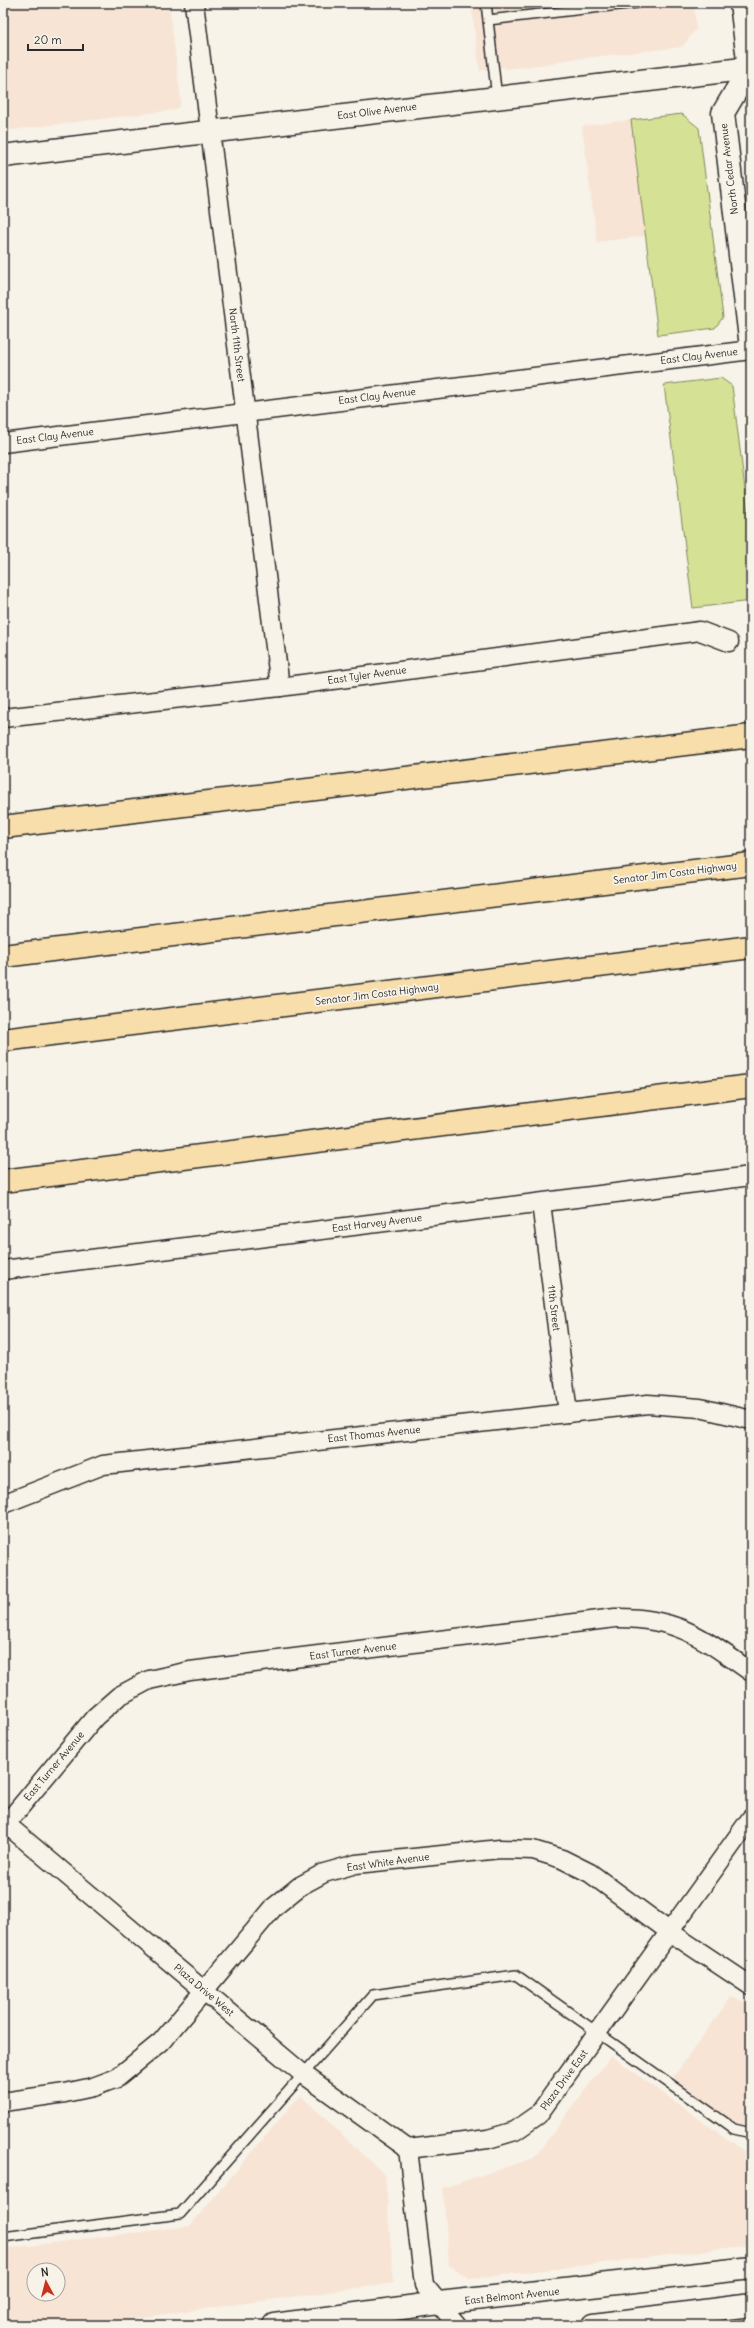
<svg xmlns="http://www.w3.org/2000/svg" width="754" height="2328" font-family="Delius,sans-serif">
<style>
.built{fill:#f7e4d5;fill-rule:evenodd}
.green{fill:#d5e295;stroke:#808660}
.lines{fill:none;stroke-linecap:round;stroke-linejoin:round}
.service-casing{stroke:#2b2b2b;stroke-width:12}
.minor-casing{stroke:#2b2b2b;stroke-width:21}
.secondary-casing{stroke:#2b2b2b;stroke-width:25}
.motorway-casing{stroke:#2b2b2b;stroke-width:25}
.service{stroke:#f7f3e8;stroke-width:9}
.minor{stroke:#f7f3e8;stroke-width:18}
.secondary{stroke:#f7f3e8;stroke-width:22}
.motorway{stroke:#f8deab;stroke-width:22}
.labels{text-anchor:middle;dominant-baseline:central;stroke-width:3.5;stroke-linejoin:round;paint-order:stroke}
.street-label{font-size:10px;fill:#2b2b2b;stroke:#f7f3e8}
</style>
<rect width="100%" height="100%" fill="#f7f3e8"/>
<filter id="ink" filterUnits="userSpaceOnUse"><feTurbulence type="fractalNoise" baseFrequency=".025" numOctaves="2"/><feDisplacementMap in="SourceGraphic" scale="8" xChannelSelector="R" yChannelSelector="G"/><feConvolveMatrix kernelMatrix="1 2 1 2 8 2 1 2 1" color-interpolation-filters="sRGB"/></filter>
<g filter="url(#ink)">
<g class="built">
<path d="M3,3H169L181,101L179,107L174,110L3,131Z"/>
<path d="M471,3H694L696,29L682,47L557,61V63L505,69V67L482,70L480,72Z"/>
<path d="M631,120L646,236L597,242L582,126Z"/>
<path d="M731,1997L751,2004V2135L672,2079Z"/>
<path d="M611,2056L751,2156V2245L471,2279L449,2266L443,2188L534,2158Z"/>
<path d="M300,2095L385,2175L394,2283L84,2325H3V2249L190,2226ZM34,2270H58V2294H34Z"/>
</g>
<g class="green">
<path d="M682,114L699,128L723,317L715,328L658,335L631,120Z"/>
<path d="M721,378L732,386L751,537V601L693,608L664,385Z"/>
</g>
<g class="lines">
<g class="service-casing">
<g id="service">
<path d="M486,3L497,98"/>
<path d="M488,20L637,3"/>
<path d="M3,2237L180,2214L373,1995L516,1975L734,2129L751,2133"/>
</g>
</g>
<g class="minor-casing">
<g id="minor">
<path d="M194,3L280,687"/>
<path d="M3,443L751,350"/>
<path d="M3,718L280,687L700,631L729,642"/>
<path d="M541,1203L568,1413"/>
<path d="M3,1270L751,1176"/>
<path d="M3,1504L103,1465L648,1404L700,1408L751,1420"/>
<path d="M3,1824H6L95,1717L119,1696L149,1680L190,1671L615,1618C677,1617 703,1638 751,1672"/>
<path d="M6,1824L303,2074L408,2149"/>
<path d="M3,2102L65,2093L93,2087L117,2078L161,2042L274,1907L300,1886L324,1873L356,1864L500,1849L533,1850L562,1859L590,1873L670,1932L751,1986"/>
<path d="M408,2149L488,2139L515,2131L538,2115L751,1818"/>
<path d="M408,2149L424,2285L457,2325"/>
</g>
</g>
<g class="secondary-casing">
<g id="secondary">
<path d="M741,3L749,69L751,73"/>
<path d="M749,69L723,113L751,347"/>
<path d="M3,156L751,68"/>
<path d="M274,2325L439,2303L751,2268"/>
<path d="M594,2325L751,2305"/>
</g>
</g>
<g class="motorway-casing">
<g id="motorway">
<path d="M3,827L751,736"/>
<path d="M3,956L751,864"/>
<path d="M3,1040L751,947"/>
<path d="M3,1181L751,1086"/>
</g>
</g>
<use href="#service" class="service"/>
<use href="#minor" class="minor"/>
<use href="#secondary" class="secondary"/>
<use href="#motorway" class="motorway"/>
</g>
</g>
<g class="labels">
<g class="street-label">
<text transform="translate(377 111) rotate(-7)">East Olive Avenue</text>
<text transform="translate(729 169) rotate(-97)">North Cedar Avenue</text>
<text transform="translate(237 345) rotate(83)">North 11th Street</text>
<text transform="translate(699 356) rotate(-7)">East Clay Avenue</text>
<text transform="translate(377 396) rotate(-7)">East Clay Avenue</text>
<text transform="translate(55 436) rotate(-7)">East Clay Avenue</text>
<text transform="translate(367 675) rotate(-8)">East Tyler Avenue</text>
<text transform="translate(675 873) rotate(-7)">Senator Jim Costa Highway</text>
<text transform="translate(377 994) rotate(-7)">Senator Jim Costa Highway</text>
<text transform="translate(377 1223) rotate(-7)">East Harvey Avenue</text>
<text transform="translate(554 1308) rotate(83)">11th Street</text>
<text transform="translate(374 1434) rotate(-6)">East Thomas Avenue</text>
<text transform="translate(353 1651) rotate(-7)">East Turner Avenue</text>
<text transform="translate(54 1766) rotate(-50)">East Turner Avenue</text>
<text transform="translate(388 1862) rotate(-8)">East White Avenue</text>
<text transform="translate(204 1990) rotate(40)">Plaza Drive West</text>
<text transform="translate(564 2080) rotate(-54)">Plaza Drive East</text>
<text transform="translate(512 2296) rotate(-6)">East Belmont Avenue</text>
</g>
</g>
<rect width="754" height="2328" fill="none" stroke="#f7f3e8" stroke-width="16"/>
<rect x="8" y="8" width="738" height="2312" fill="none" stroke="#2b2b2b" stroke-width="1.5" filter="url(#ink)"/>
<g transform="translate(46 2282) rotate(353)"><circle r="19" fill="#f7f3e8" stroke="#a5a39c"/>
<path d="M0-3L7 15L0 10L-7 15Z" fill="#c8321e"/>
<text y="-6" font-size="11" font-weight="bold" text-anchor="middle" fill="#2b2b2b">N</text>
</g>
<path d="M28 44v6h55v-6" fill="none" stroke="#2b2b2b" stroke-width="2"/>
<text x="34" y="44" font-size="12" fill="#2b2b2b" stroke="#f7f3e8" stroke-width="3" paint-order="stroke">20 m</text>
</svg>
